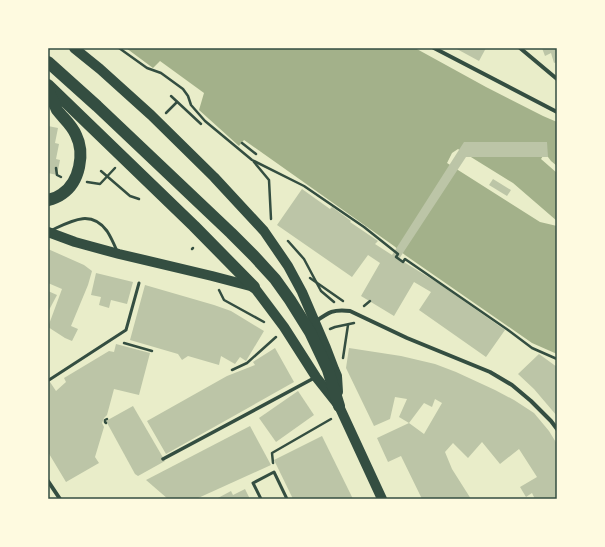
<svg xmlns="http://www.w3.org/2000/svg" width="605" height="547" font-family="Karla,sans-serif">
<style>
.water{fill:#a3b18a}
.building{fill:#bcc5a7}
.lines{fill:none;stroke-linecap:round;stroke-linejoin:round}
.path{stroke:#344e41;stroke-width:2.5}
.service{stroke:#344e41;stroke-width:3}
.pedestrian{stroke:#344e41;stroke-width:3.5}
.minor{stroke:#344e41;stroke-width:4}
.primary{stroke:#344e41;stroke-width:10}
.motorway{stroke:#344e41;stroke-width:12}
.neatline{fill:none;stroke:#344e41;stroke-width:1.5}
</style>
<rect width="100%" height="100%" fill="#e9edc9"/>
<path class="water" d="M126,48H415L486,87L543,116L557,122V166L551,161L545,153L541,159L557,173V221L513,183L458,149L452,153L447,163L540,222L557,226V354L532,343L405,255L394,246L244,140L239,146L199,110L204,93L160,61L153,68Z"/>
<g class="building">
<path d="M455,48H486L479,61Z"/>
<path d="M542,48H557V62L554,63L551,53L545,56Z"/>
<path d="M48,126L58,128L55,143L59,144L56,159L60,160L57,175L48,173Z"/>
<path d="M464,142H547L548,157H466L399,259L438,283L505,330L486,357L419,310L431,292L414,282L394,316L361,296L380,263L368,255L352,277L277,225L302,189L330,209L332,207L351,221L350,222L378,241L375,244L392,255Z"/>
<path d="M493,179L511,190L507,196L489,185Z"/>
<path d="M48,249L84,265L92,271L88,285L71,326L78,329L72,341L65,338L48,327L62,289L48,283Z"/>
<path d="M96,273L133,282L127,304L111,300L109,308L99,305L101,297L91,295Z"/>
<path d="M145,285L214,305L231,311L264,331L246,361L240,357L235,364L221,356L219,365L188,356L182,360L178,354L130,340Z"/>
<path d="M48,291L57,295L48,312Z"/>
<path d="M116,344L150,353L139,395L114,389L107,415L104,418L102,423L104,427L95,457L99,463L66,482L48,452V379L56,391L66,382L64,378L109,351L114,352Z"/>
<path d="M275,348L294,382L166,454L147,421L227,376L255,365L253,362Z"/>
<path d="M349,348L401,356L435,364L456,372L495,390L514,400L534,413L549,431L557,444V499H535L532,493L526,497L520,487L537,477L519,449L500,464L482,442L468,458L453,443L445,452L452,469L471,499H422L401,456L388,462L377,438L409,423L424,434L442,403L435,399L432,407L424,403L409,423L399,417L407,399L395,397L390,419L374,426L346,368Z"/>
<path d="M539,354L557,367V416L534,389L518,374Z"/>
<path d="M298,391L314,415L276,442L259,418Z"/>
<path d="M133,406L165,461L138,476L135,474L106,421Z"/>
<path d="M250,426L271,465L196,499H168L146,480Z"/>
<path d="M322,436L353,499H293L274,460Z"/>
<path d="M245,489L250,499H216L231,491L233,495Z"/>
</g>
<g class="lines">
<g class="path">
<path d="M119,48L147,68L161,73L183,89L188,96L191,105L205,121L252,160L304,186L364,227L398,254L396,257L403,262L405,259L508,330L532,348L557,359"/>
<path d="M171,96L201,124"/>
<path d="M166,113L177,102"/>
<path d="M242,143L256,154"/>
<path d="M254,162L269,180L271,219"/>
<path d="M56,168L57,175L61,177"/>
<path d="M101,171L130,196L139,199"/>
<path d="M87,182L100,184L115,168"/>
<path d="M288,241L304,259L321,291L334,302"/>
<path d="M192,249L193,248"/>
<path d="M310,278L343,301"/>
<path d="M219,290L224,300L264,322"/>
<path d="M364,306L370,301"/>
<path d="M330,329L335,327L354,323"/>
<path d="M124,343L152,351"/>
<path d="M343,358L348,325"/>
<path d="M232,370L247,363L276,337"/>
<path d="M106,423L105,422V420L107,419"/>
<path d="M273,463L272,453L331,419"/>
</g>
<g class="service">
<path d="M52,230C71,221 91,209 107,231C111,237 114,244 117,251"/>
<path d="M49,380L126,330L139,283"/>
<path d="M261,499L253,483L274,472L287,499"/>
</g>
<path class="pedestrian" d="M163,459L316,377"/>
<g class="minor">
<path d="M434,48L557,112"/>
<path d="M520,48L557,79"/>
<path d="M315,322C329,312 333,309 350,311L407,338L490,372L512,385L531,401L551,421L557,429"/>
<path d="M48,481L60,499"/>
</g>
<g class="primary">
<path d="M74,48L100,69L151,115L214,177L264,231L288,266L302,292L326,348L334,369L337,376L338,392"/>
<path d="M48,232L75,242L119,254L212,276L254,287L284,327L316,377L339,406L382,499"/>
</g>
<g class="motorway">
<path d="M48,62L97,106L231,233L254,256L275,279L290,300L310,332L328,370L339,406"/>
<path d="M48,85L194,226L254,287"/>
<path d="M48,90C51,96 54,103 57,110C63,118 72,125 76,135C85,153 80,182 62,194C58,197 53,199 48,200"/>
</g>
</g>
<rect width="605" height="547" fill="none" stroke="#fefae0" stroke-width="98"/>
<rect x="49" y="49" width="507" height="449" class="neatline"/>
</svg>
